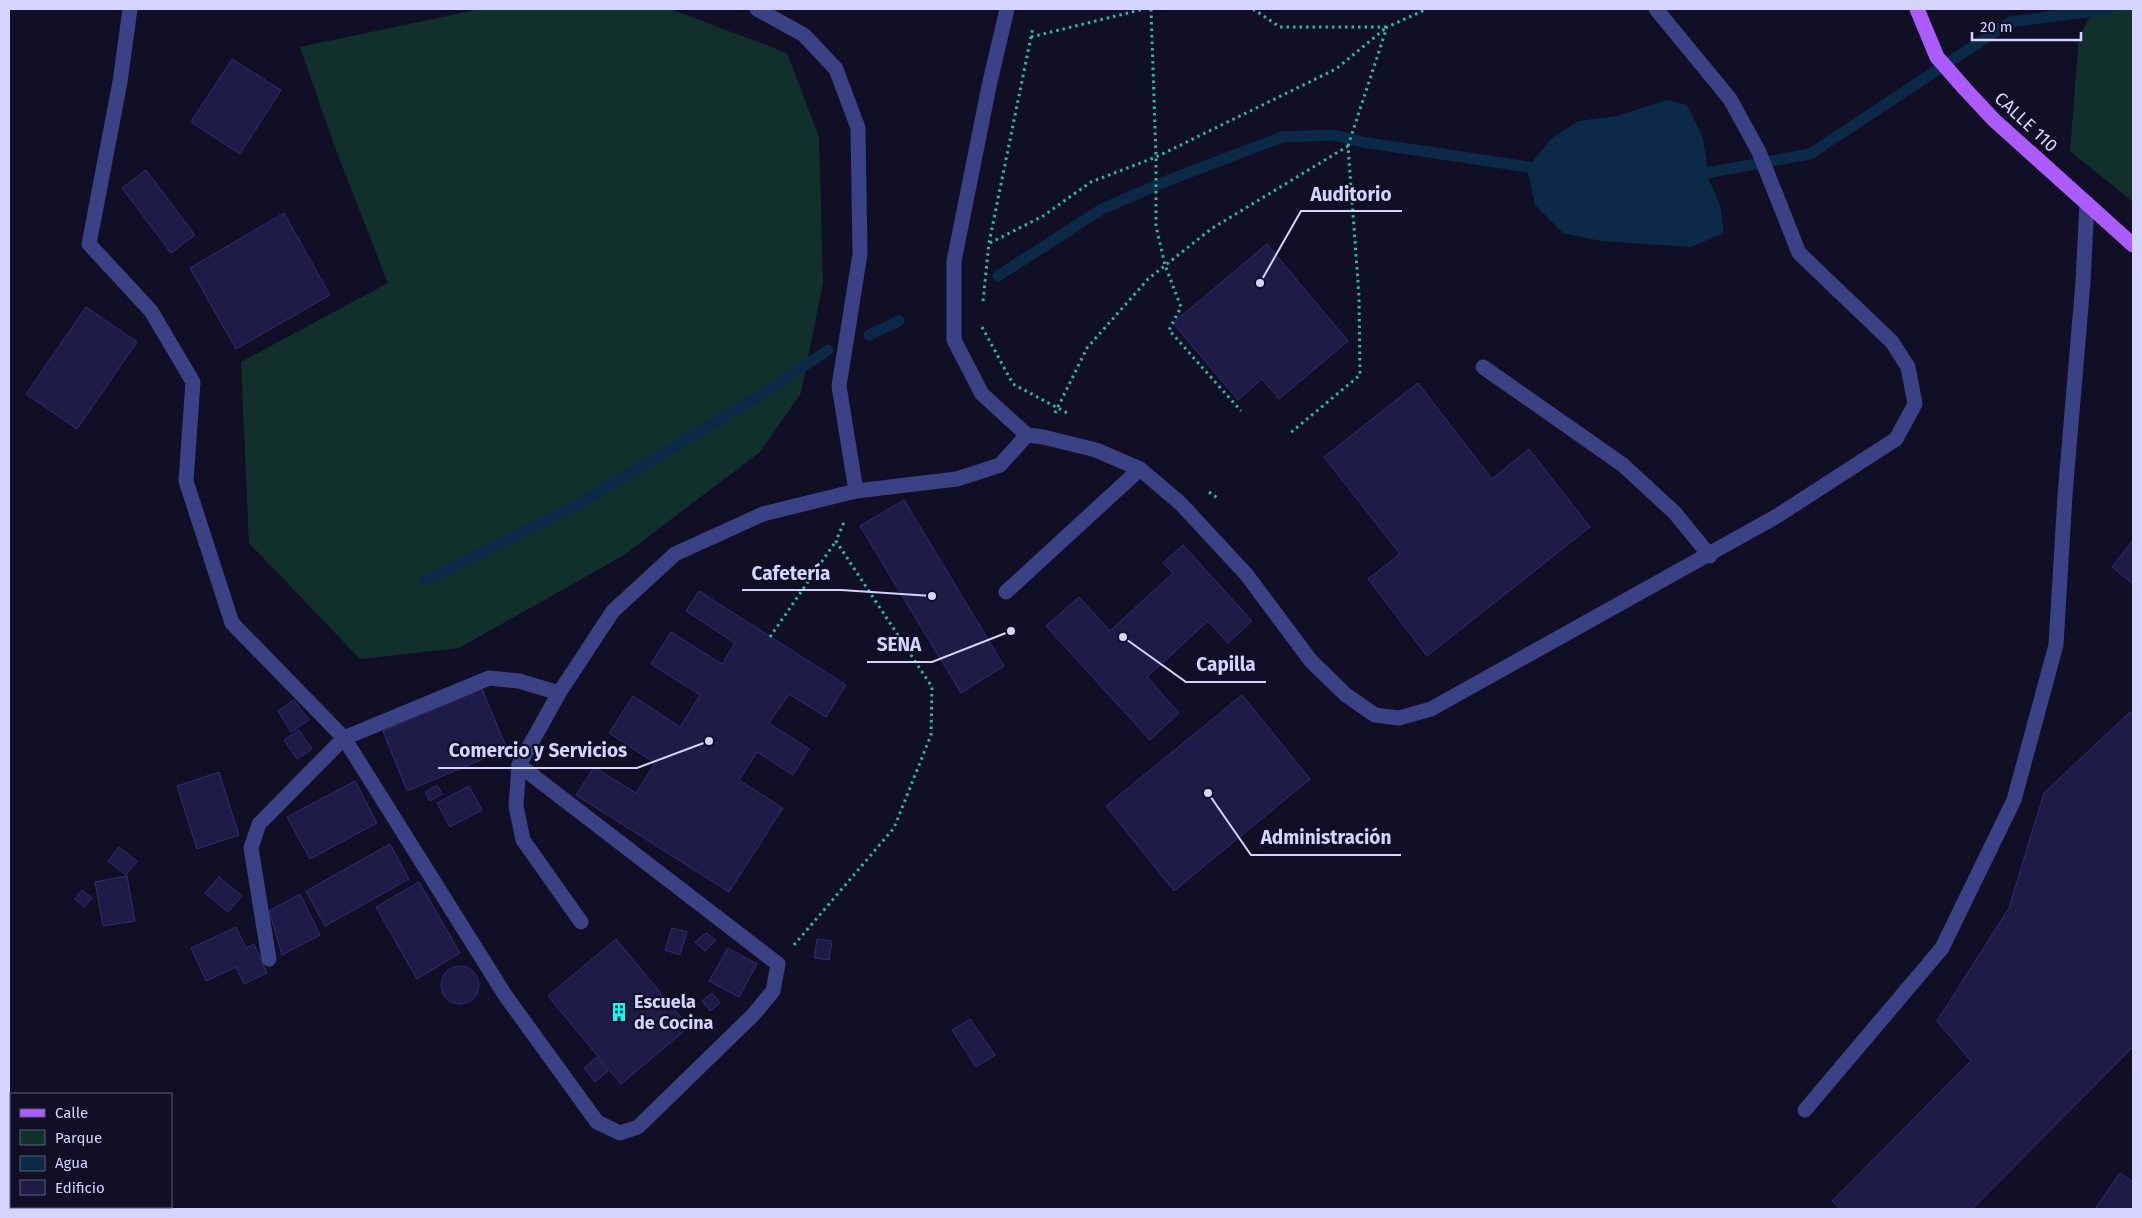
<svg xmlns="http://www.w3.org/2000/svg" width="2142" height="1218" font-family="'Fira Sans',sans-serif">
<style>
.green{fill:#12302b}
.water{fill:#0c2a48}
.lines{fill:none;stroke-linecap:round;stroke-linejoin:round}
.stream{stroke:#0c2a48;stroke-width:11}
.building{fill:#1e1b47;stroke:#312d73}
.path{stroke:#2eb89e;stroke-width:3;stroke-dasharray:2.5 4;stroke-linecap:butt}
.minor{stroke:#3a4185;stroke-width:15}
.major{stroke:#ac5bff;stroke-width:15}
.labels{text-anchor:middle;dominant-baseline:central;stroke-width:4.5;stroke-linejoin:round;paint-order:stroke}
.street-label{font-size:18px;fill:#d4d4ff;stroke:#100f26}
.poi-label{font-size:18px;font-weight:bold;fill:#d4d4ff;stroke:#100f26;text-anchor:start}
.leader{fill:none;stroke:#d4d4ff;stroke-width:2}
.callout-dot{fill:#d4d4ff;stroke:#100f26;stroke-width:2}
.callout-label{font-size:19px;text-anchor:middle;font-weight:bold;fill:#d4d4ff;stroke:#100f26;stroke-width:4.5;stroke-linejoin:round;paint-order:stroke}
</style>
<rect width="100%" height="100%" fill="#100f26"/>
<g class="green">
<path d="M480,9H670L787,53L819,137L823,283L801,393L760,452L624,555L459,648L360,659L249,543L241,362L388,283L337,153L300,47Z"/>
<path d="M2094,9H2133V202L2070,151L2079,37Z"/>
</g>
<path class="water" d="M1667,100L1687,105L1703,138L1710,182L1720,205L1724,233L1691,247L1601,241L1563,233L1535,205L1527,168L1552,138L1578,121L1617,116Z"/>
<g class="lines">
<g class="stream">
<path d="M1695,175L1810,154L2010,22L2108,9"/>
<path d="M998,276L1102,209L1169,180L1282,137L1334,135L1362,142L1542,169"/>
<path d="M869,335L899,321"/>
<path d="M425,581L579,504L756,398L828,350"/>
</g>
</g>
<g class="building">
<path d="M232,59L281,90L240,154L191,122Z"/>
<path d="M146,170L195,235L171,253L122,188Z"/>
<path d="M284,213L330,295L236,349L190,268Z"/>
<path d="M1267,244L1348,341L1279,399L1262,379L1238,400L1173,323Z"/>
<path d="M86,307L137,342L77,429L26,394Z"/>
<path d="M1418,383L1492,479L1529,449L1590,527L1427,656L1368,579L1400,554L1324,457Z"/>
<path d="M904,500L1004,666L961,693L860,526Z"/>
<path d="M2133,540V584L2112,567Z"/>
<path d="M1183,545L1252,621L1228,643L1208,621L1147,677L1179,713L1150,740L1046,626L1079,597L1110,631L1173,573L1163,563Z"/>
<path d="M699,591L846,685L826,717L789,694L769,723L809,749L793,775L757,752L739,780L783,808L729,892L576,795L594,767L636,793L655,763L609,733L633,696L680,727L700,695L651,664L671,632L722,664L735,643L686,611Z"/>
<path d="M482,689L507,749L407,791L383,731Z"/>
<path d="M1242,695L1310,779L1174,891L1106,806Z"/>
<path d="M294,700L309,720L291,732L278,711Z"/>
<path d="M2130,712L2133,715V1047L1972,1209H1840L1832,1201L1971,1061L1937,1021L2009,908L2044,793Z"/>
<path d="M299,730L312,749L297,759L284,740Z"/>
<path d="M219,772L239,835L197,849L177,786Z"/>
<path d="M355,781L377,823L310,859L287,817Z"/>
<path d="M437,785L442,794L430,801L425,792Z"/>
<path d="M469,786L482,810L450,827L437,803Z"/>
<path d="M390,844L409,879L325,926L306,891Z"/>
<path d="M119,847L137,861L126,875L108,861Z"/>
<path d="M127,876L135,921L103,926L95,882Z"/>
<path d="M219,877L242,896L228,912L205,893Z"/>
<path d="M419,882L460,953L417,979L376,907Z"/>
<path d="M82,890L92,898L84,907L75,899Z"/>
<path d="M300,894L320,935L282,955L269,911Z"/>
<path d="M236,927L246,948L254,944L267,973L244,984L236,967L206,981L191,948Z"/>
<path d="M672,928L687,932L680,955L665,950Z"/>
<path d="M706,933L716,940L705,951L695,942Z"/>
<path d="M616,939L689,1027L621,1084L548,996Z"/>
<path d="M817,939L832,941L829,960L814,958Z"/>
<path d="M728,948L757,964L739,997L709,981Z"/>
<circle cx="460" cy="985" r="19"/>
<path d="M712,993L720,1003L710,1011L702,1001Z"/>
<path d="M970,1019L995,1055L976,1067L952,1030Z"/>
<path d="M597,1057L608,1071L595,1082L584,1068Z"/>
<path d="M2120,1173L2133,1182V1209H2095Z"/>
</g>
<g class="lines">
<g class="path">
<path d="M1151,9L1156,157V226L1165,265L1181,307L1169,330L1241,411"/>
<path d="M1253,9L1280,27H1386"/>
<path d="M1031,37L1144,9"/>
<path d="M1348,146L1387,27L1427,9"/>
<path d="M990,243L1043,216L1091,182L1156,157L1336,69L1387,27"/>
<path d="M983,301L989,243L1033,27"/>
<path d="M982,327L1013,384L1069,414"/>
<path d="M1055,413L1087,348L1148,279L1211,229L1348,146L1359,296L1360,375L1289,434"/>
<path d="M1209,492L1219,499"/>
<path d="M770,637L836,541"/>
<path d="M794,945L894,828L931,735L932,687L836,541L844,522"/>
</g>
<g class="minor">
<path d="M130,9L120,82L89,244L151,311L193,382L186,481L232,623L344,738L505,995L597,1122L620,1133L638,1127L753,1015L773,991L778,964L519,765"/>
<path d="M757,9L804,35L836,69L858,128L860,254L839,386L856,491"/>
<path d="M1007,9L989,86L954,261V340L982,394L1027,435L1043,437L1096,450L1140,469L1180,503L1246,574L1311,661L1346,695L1375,715L1399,718L1431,709L1777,516L1896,439L1915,404L1908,367L1892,342L1799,253L1759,152L1730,99L1656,9"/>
<path d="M1483,367L1623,465L1675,513L1710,556"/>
<path d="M1006,592L1140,469"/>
<path d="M581,922L523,840L516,806L519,765L559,693L613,611L675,554L763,514L856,491L957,479L1000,465L1027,435"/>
<path d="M269,959L251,848L259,824L344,738L489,678L519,681L559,693"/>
<path d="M1805,1110L1942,948L2014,800L2056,645L2065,495L2083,282L2087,203"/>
</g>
<path class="major" d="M1917,9L1937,57L1965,89L1994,120L2133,245"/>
</g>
<defs>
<g id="building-bare" transform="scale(1.5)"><path d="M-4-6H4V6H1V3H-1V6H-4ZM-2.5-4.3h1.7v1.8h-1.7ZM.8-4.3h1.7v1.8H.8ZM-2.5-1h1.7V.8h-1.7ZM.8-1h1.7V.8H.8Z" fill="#00fff7" stroke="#100f26" stroke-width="2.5" paint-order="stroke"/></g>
</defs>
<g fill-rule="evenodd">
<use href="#building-bare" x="619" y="1012"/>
</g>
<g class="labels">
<g class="street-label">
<text transform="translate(2026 122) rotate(43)">CALLE 110</text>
</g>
<g class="poi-label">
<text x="634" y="1002">Escuela<tspan x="634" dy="21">de Cocina</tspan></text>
</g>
</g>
<path class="leader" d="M1260 283L1301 211H1402M932 596L841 590H742M1011 631L932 662H867M1123 637L1186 682H1266M709 741L637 768H438M1208 793L1251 855H1401"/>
<g class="callout-dot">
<circle cx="1260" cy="283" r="5"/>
<circle cx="932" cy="596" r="5"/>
<circle cx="1011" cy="631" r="5"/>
<circle cx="1123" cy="637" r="5"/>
<circle cx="709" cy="741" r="5"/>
<circle cx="1208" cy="793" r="5"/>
</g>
<g class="callout-label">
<text x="1351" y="201">Auditorio</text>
<text x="791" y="580">Cafetería</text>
<text x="899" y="651">SENA</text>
<text x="1226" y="671">Capilla</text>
<text x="538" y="757">Comercio y Servicios</text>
<text x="1326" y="844">Administración</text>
</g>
<rect width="2142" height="1218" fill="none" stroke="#d4d4ff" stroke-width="20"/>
<rect x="10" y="1093" width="162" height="115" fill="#100f26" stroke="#5e5e7d"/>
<rect x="20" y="1109" width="25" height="8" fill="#ac5bff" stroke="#5e5e7d"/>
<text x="55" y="1118" font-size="15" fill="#d4d4ff">Calle</text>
<rect x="20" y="1130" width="25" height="15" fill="#12302b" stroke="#5e5e7d"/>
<text x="55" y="1143" font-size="15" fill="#d4d4ff">Parque</text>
<rect x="20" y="1156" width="25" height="15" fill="#0c2a48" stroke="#5e5e7d"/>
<text x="55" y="1168" font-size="15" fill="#d4d4ff">Agua</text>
<rect x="20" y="1180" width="25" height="15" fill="#1e1b47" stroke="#5e5e7d"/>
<text x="55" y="1193" font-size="15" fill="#d4d4ff">Edificio</text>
<path d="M1972 32v8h109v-8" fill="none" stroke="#d4d4ff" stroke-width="2.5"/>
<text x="1980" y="32" font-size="15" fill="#d4d4ff" stroke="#100f26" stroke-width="4" paint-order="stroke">20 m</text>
</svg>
